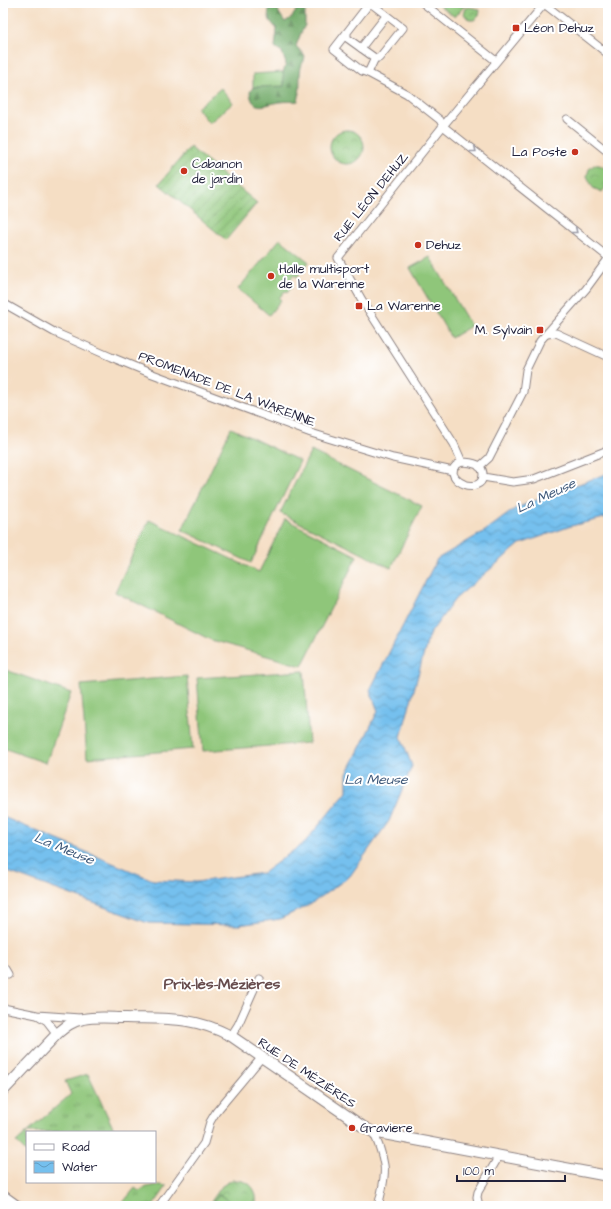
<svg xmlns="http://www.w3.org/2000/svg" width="611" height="1209" font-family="'Architects Daughter',sans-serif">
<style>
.grass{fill:url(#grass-tufts);stroke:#58745a}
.forest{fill:url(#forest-firs);stroke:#4a6652}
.park{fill:url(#park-crowns);stroke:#58745a}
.garden{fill:url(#garden-furrows);stroke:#58745a}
.pitch{fill:#8fc67a;stroke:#58745a}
.water{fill:url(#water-waves);stroke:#4c7194}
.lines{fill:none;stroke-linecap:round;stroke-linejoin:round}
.street-casing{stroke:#8c8080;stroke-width:9}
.secondary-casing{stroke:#8c8080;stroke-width:12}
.street{stroke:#fff;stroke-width:7}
.secondary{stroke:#fff;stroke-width:10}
.oneway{stroke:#9c9ca7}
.poi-dot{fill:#c8321e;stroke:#fff;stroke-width:1.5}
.labels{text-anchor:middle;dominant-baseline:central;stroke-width:4;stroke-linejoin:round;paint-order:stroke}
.poi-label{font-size:13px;fill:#22223b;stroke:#fff;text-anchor:start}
.street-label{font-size:13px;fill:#22223b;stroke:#fff}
.water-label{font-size:14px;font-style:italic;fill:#3f597a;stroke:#fff}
.quarter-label{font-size:15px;font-weight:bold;fill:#674c4d;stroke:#fff}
</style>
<defs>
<pattern id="grass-tufts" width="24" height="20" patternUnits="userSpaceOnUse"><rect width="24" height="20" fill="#8fc67a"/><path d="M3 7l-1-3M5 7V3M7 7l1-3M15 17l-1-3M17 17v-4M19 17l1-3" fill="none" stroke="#74a065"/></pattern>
<pattern id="forest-firs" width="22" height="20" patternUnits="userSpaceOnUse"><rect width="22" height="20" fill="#73ab6a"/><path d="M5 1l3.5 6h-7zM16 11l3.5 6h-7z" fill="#5e8b58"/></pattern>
<pattern id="park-crowns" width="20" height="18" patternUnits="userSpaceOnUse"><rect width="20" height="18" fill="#8fc67a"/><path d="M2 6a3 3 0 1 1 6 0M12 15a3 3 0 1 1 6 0" fill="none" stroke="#74a065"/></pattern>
<pattern id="garden-furrows" width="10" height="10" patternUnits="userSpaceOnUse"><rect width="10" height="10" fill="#8fc67a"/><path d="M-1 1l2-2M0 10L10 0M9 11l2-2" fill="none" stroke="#74a065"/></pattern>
<pattern id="water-waves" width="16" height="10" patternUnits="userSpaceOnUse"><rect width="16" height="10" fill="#75c0ee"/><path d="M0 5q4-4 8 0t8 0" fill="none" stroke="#609cc2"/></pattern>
</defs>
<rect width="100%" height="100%" fill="#fff"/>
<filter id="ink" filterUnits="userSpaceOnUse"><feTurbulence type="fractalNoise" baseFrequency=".025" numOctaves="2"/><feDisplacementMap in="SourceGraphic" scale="8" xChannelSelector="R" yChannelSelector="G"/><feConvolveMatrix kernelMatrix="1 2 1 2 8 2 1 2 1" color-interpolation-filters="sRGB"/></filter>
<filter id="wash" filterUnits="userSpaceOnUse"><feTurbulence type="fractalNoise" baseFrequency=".012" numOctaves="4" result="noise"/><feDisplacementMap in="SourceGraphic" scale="16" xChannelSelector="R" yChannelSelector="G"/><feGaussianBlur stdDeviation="0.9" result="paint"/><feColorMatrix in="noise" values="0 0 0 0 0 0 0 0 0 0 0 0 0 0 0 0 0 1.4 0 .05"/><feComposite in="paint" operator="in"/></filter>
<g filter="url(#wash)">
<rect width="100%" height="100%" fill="#f5dec4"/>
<g class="grass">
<path d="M436,3H467L455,17Z"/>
<path d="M88,1074L115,1132H27L71,1094L65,1081Z"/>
<path d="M27,1132V1153L16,1142Z"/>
<path d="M158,1185L167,1186L153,1206H120L135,1188L139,1191L147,1187Z"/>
</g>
<path class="forest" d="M271,3H277L279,13L285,22L292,17L301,3H326C320,7 314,6 307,5L305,9V25L301,33L296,46L305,56L304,61C297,68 302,90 298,101C293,102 286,101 279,102C267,104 252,113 250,92L253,87L284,86L283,72L286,64L282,52L275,47L277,29C268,19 266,17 271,3Z"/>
<g class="park">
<path d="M469,7L479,9L480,11L479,16L474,20H469L464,14L466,8Z"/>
<circle cx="347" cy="147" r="17"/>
<path d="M594,165C611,163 611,183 602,192L593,188L587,176L589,169Z"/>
<path d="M232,1180C250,1180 258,1188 256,1206H208L222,1186Z"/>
</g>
<path class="garden" d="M190,147L257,203L226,240L159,184Z"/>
<g class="pitch">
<path d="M283,72L284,86L253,87V74Z"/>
<path d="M221,88L233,103L209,123L197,108Z"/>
<path d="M280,239L309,262L297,277L294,275L289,281L293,285L287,293L285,291L279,298L281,300L269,315L238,289Z"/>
<path d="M430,257L471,326L451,338L410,268Z"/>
<path d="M231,428L300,461L251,563L182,530Z"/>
<path d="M311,451L422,506L391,568L280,513Z"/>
<path d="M285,519L357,556L302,666L211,640L115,592L149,520L259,572Z"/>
<path d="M3,669L71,693L46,763L3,748Z"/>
<path d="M304,671L309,743L203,751L197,678Z"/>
<path d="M187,676L193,749L87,758L81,685Z"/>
<path d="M219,1194L235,1206H210Z"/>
</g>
<path class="water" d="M608,473V517L571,526L520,544L455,599L429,635L401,737L412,766L389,821L350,876L311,904L280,919L239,925L148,923L3,870V817L153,880L196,882L263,873L305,842L347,791V774L378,711L370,690L437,559L485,531L516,508Z"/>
</g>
<g filter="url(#ink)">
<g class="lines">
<g class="street-casing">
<g id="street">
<path d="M423,3L496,61"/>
<path d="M543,3L608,54"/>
<path d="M347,33V38L375,58H379L403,28L373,5L369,4L334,49L362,71L368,73L407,94L440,120L443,126L608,257"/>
<path d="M361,48L386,16"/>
<path d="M368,73L375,58"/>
<path d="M567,119L608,152"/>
<path d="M3,303L54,332L111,357L150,373L311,433L393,458L453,471"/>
<path d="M547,334L556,333L608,357"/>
<path d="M462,462L454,444L362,300L338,258L443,126L545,3"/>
<path d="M462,462C467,462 473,463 478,465C485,470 485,482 476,485C461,489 441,470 462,462Z"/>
<path d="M479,467L489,458L523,392L526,370L540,341L586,289L608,259"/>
<path d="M483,477L513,482L534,479L608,450"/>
<path d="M3,966L8,970L11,975"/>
<path d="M3,1008L37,1015L80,1018"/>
<path d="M39,1016L47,1021L57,1034"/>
<path d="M231,1036L238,1025L259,978"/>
<path d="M373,1132C378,1142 382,1153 384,1165C386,1176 381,1195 378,1206"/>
<path d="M159,1206L204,1143L210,1122L216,1112L262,1057"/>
<path d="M479,1206L477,1197L478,1192L499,1156"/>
</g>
</g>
<g class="secondary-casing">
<g id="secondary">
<path d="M3,1091L57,1034C65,1027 72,1021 83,1019C97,1016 112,1018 126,1018C166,1019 193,1016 231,1036L362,1126L373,1132L608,1176"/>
<path d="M3,1196L17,1206"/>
</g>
</g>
<use href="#street" class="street"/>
<use href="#secondary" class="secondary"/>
</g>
<defs><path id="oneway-chevron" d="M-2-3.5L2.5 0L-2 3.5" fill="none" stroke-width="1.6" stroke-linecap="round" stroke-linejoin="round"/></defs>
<g class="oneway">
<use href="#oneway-chevron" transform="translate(474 150) rotate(39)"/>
<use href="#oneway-chevron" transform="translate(575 231) rotate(39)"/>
</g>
</g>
<g class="poi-dot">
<rect x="512" y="24" width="8" height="8" rx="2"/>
<circle cx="575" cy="152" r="4"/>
<circle cx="184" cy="171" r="4"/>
<circle cx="418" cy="245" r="4"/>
<circle cx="271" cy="276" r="4"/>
<rect x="355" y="302" width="8" height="8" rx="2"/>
<rect x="536" y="326" width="8" height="8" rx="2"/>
<circle cx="352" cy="1128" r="4"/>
</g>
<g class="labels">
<g class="poi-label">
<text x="524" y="28">Léon Dehuz</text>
<text x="567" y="152" text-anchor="end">La Poste</text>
<text x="192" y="164">Cabanon<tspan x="192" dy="15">de jardin</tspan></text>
<text x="426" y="245">Dehuz</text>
<text x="279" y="269">Halle multisport<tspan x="279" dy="15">de la Warenne</tspan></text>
<text x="367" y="306">La Warenne</text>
<text x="532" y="330" text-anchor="end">M. Sylvain</text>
<text x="360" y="1128">Graviere</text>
</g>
<g class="street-label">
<text transform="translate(371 197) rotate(-51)">RUE LÉON DEHUZ</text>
<text transform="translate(227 389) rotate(21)">PROMENADE DE LA WARENNE</text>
<text transform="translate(307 1073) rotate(34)">RUE DE MÉZIÈRES</text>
</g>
<g class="water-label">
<text transform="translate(546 496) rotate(-25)">La Meuse</text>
<text x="376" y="780">La Meuse</text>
<text transform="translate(64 849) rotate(22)">La Meuse</text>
</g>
<g class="quarter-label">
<text x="222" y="984">Prix-lès-Mézières</text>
</g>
</g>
<rect width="611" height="1209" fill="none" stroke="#fff" stroke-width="16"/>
<rect x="26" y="1131" width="130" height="52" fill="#ffffff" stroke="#a7a7b1"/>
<rect x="34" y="1144" width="20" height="6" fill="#ffffff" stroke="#a7a7b1"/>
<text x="62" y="1151" font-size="12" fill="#22223b">Road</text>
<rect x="34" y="1161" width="20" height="12" fill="url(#water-waves)" stroke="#a7a7b1"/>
<text x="62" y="1171" font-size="12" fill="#22223b">Water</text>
<path d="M457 1175v6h108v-6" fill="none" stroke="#22223b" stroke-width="2"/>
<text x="463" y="1175" font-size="12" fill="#22223b" stroke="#ffffff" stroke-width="3" paint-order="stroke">100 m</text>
</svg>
